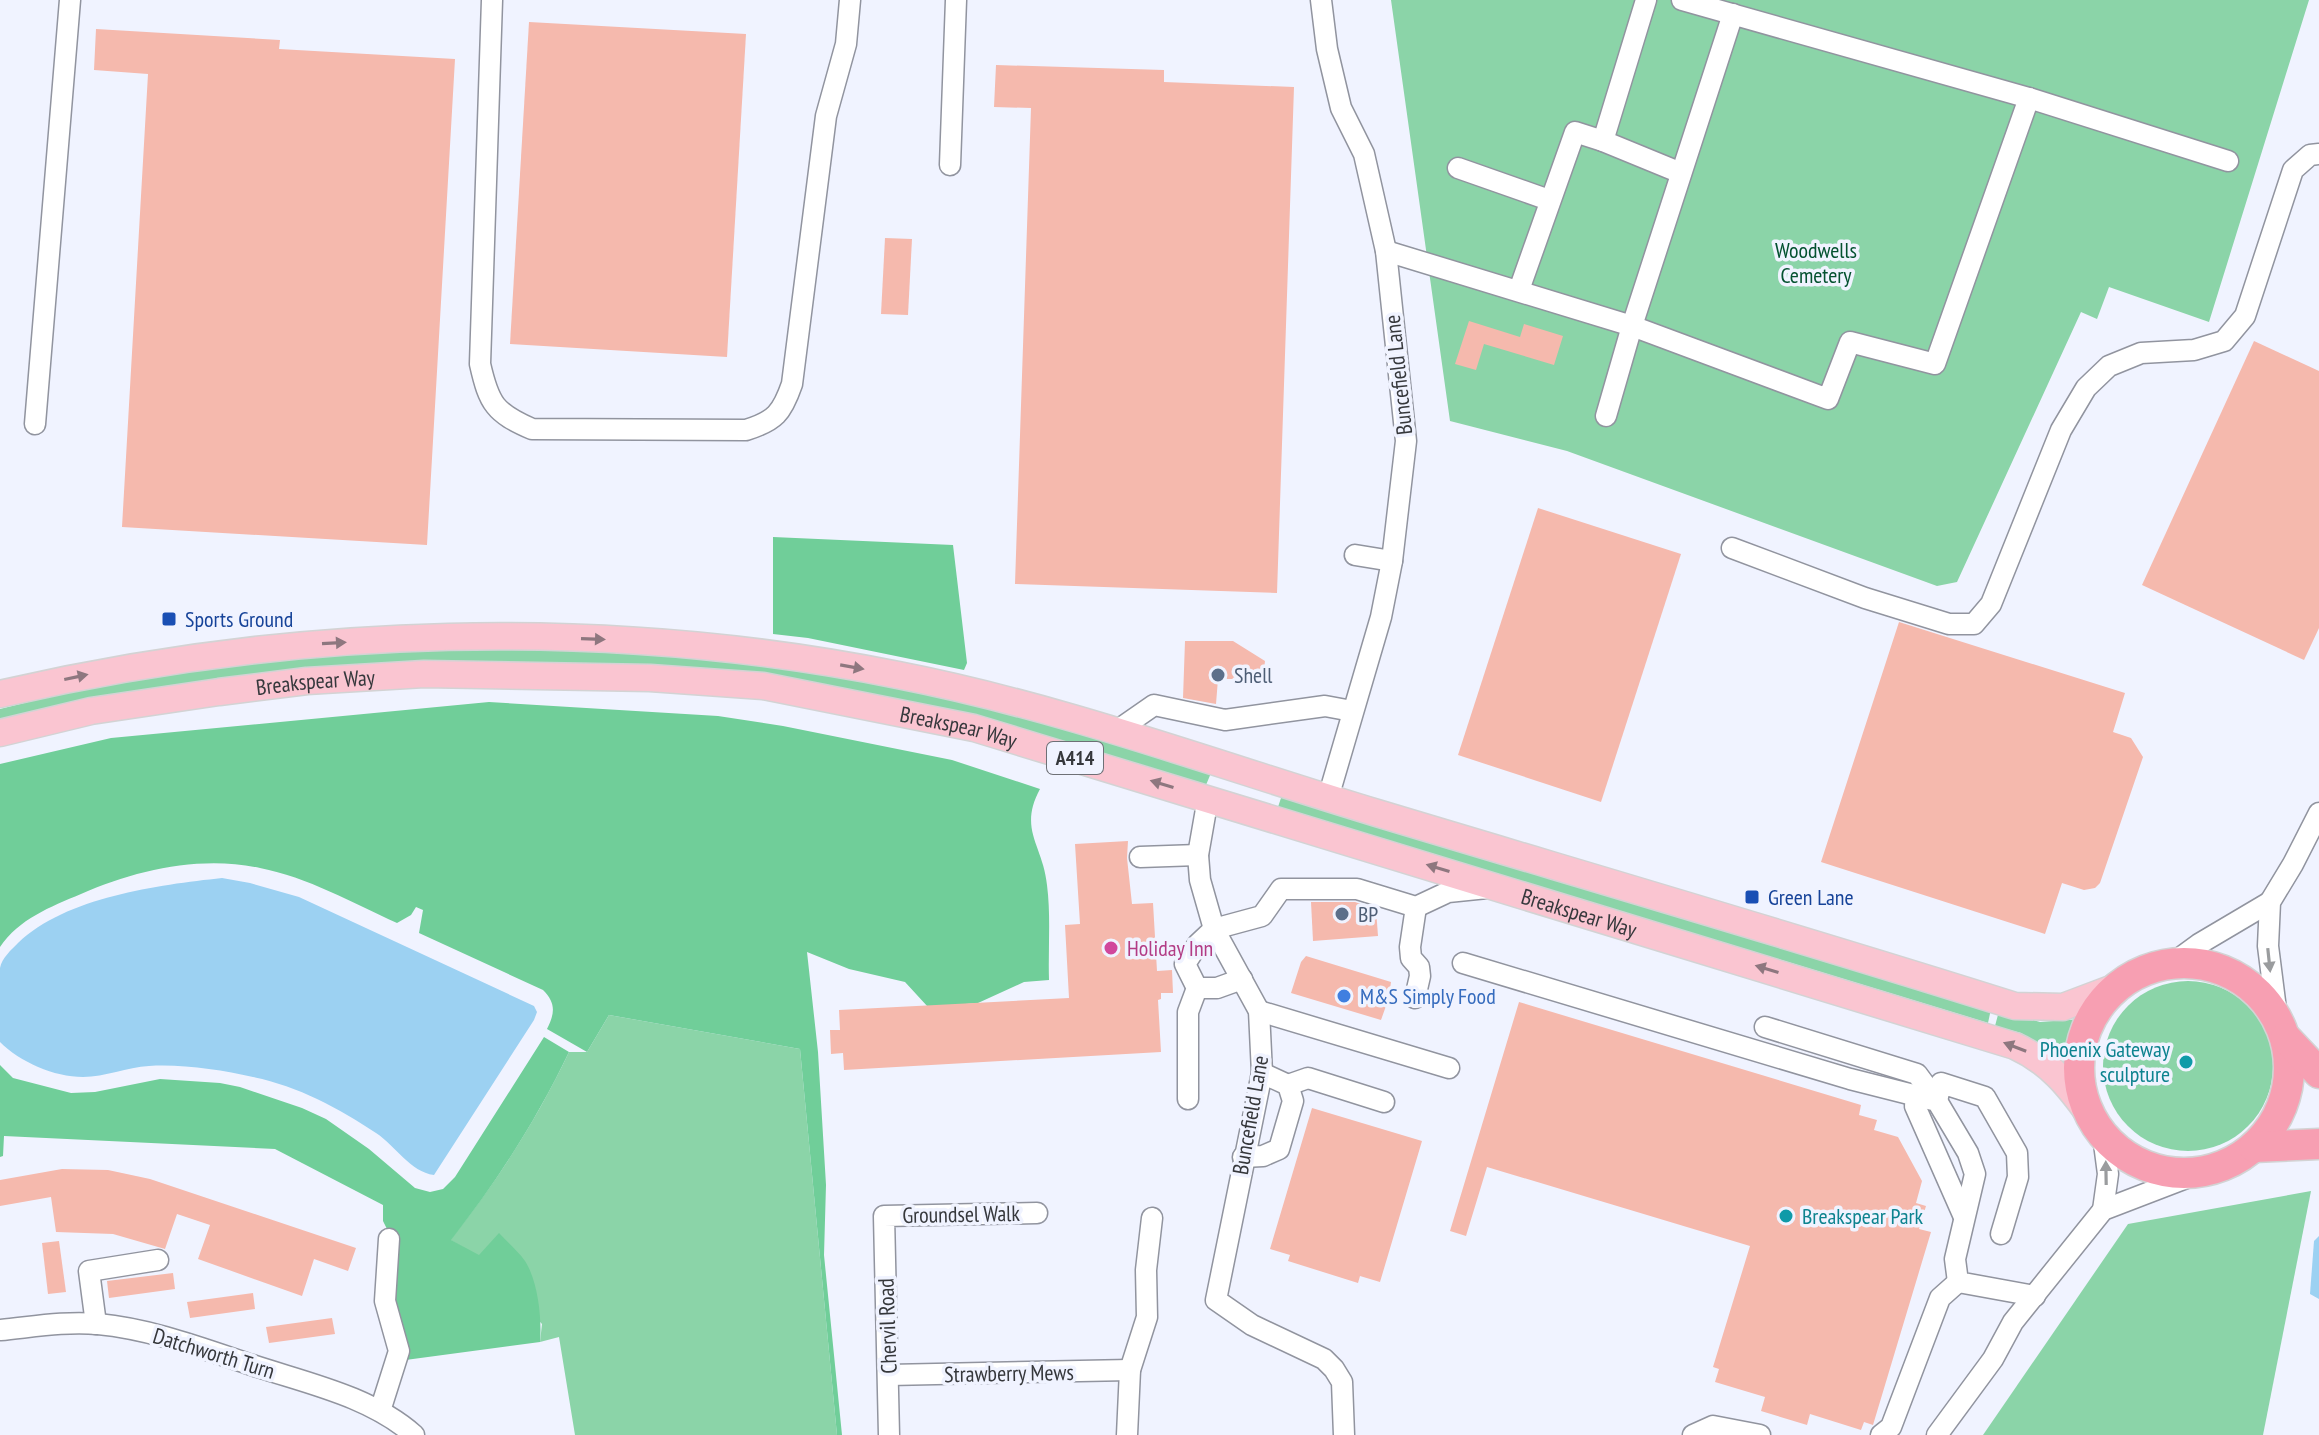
<svg xmlns="http://www.w3.org/2000/svg" width="2319" height="1435" font-family="'PT Sans Narrow',sans-serif">
<style>
.green{fill:#8bd4a8}
.forest{fill:#70ce99}
.water{fill:#9cd1f2}
.building{fill:#f5b9ad}
.lines{fill:none;stroke-linecap:round;stroke-linejoin:round}
.minor-casing{stroke:#91949f;stroke-width:23}
.major-casing{stroke:#d3d3d4;stroke-width:29}
.highway-casing{stroke:#d3d3d4;stroke-width:33}
.minor{stroke:#fff;stroke-width:20}
.major{stroke:#fac5d1;stroke-width:26}
.highway{stroke:#f79fb2;stroke-width:30}
.oneway{fill:#8e777f}
.oneway2{fill:#9a9c9e}
.transit-dot{fill:#1a4fb4;stroke:#f0f3ff;stroke-width:3}
.service-dot{fill:#5c6f8a;stroke:#f0f3ff;stroke-width:3}
.hotel-dot{fill:#d1479c;stroke:#f0f3ff;stroke-width:3}
.shop-dot{fill:#3f7fe0;stroke:#f0f3ff;stroke-width:3}
.culture-dot{fill:#0f9aa8;stroke:#f0f3ff;stroke-width:3}
.labels{text-anchor:middle;dominant-baseline:central;stroke-width:7;stroke-linejoin:round;paint-order:stroke}
.shield{fill:#f0f3ff;stroke:#6e7076;stroke-width:2}
.shield-label{font-size:20px;font-weight:bold;fill:#36383c}
.park-label{font-size:22px;fill:#045230;stroke:#f0f3ff}
.street-label{font-size:22px;fill:#36383c;stroke:#f0f3ff}
.transit-label{font-size:22px;fill:#164399;stroke:#f0f3ff;text-anchor:start}
.service-label{font-size:22px;fill:#4e5e75;stroke:#f0f3ff;text-anchor:start}
.hotel-label{font-size:22px;fill:#b23c85;stroke:#f0f3ff;text-anchor:start}
.shop-label{font-size:22px;fill:#366cbe;stroke:#f0f3ff;text-anchor:start}
.culture-label{font-size:22px;fill:#0d838f;stroke:#f0f3ff;text-anchor:end}
</style>
<rect width="100%" height="100%" fill="#f0f3ff"/>
<g class="green">
<path d="M1391,0H2309L2209,322L2109,287L2097,319L2081,312L1957,582L1937,586L1567,451L1450,421Z"/>
<path d="M512,647L722,659L909,689L1050,724L1211,773L1206,785L618,666L522,663L421,664L0,723V709C170,664 337,651 512,647Z"/>
<path d="M1282,795L1991,1009L1988,1023L1278,807Z"/>
<circle cx="2188" cy="1066" r="85"/>
<path d="M1999,1011L2040,1022L2081,1019L2070,1061L2021,1033L1995,1026Z"/>
<path d="M609,1015L800,1049L837,1435H575L559,1337L540,1342L542,1324L479,1256L450,1240C497,1182 537,1119 569,1052H587Z"/>
<path d="M2311,1191L2263,1435H1983L2128,1224Z"/>
</g>
<g class="forest">
<path d="M773,537L953,545L967,663L964,670L808,638L773,634Z"/>
<path d="M489,702L718,716L783,726L952,760L1040,789C1018,830 1043,845 1047,885C1051,916 1048,949 1049,980L1024,982L978,1003L928,1007L905,982L849,969L807,952L818,1052L826,1185L824,1255L842,1435H837L800,1049L609,1015L587,1052L547,1029C555,1013 556,1003 543,990L419,933L423,910L416,907L411,915L397,923C353,903 307,877 260,868C201,855 135,870 81,894C50,907 19,919 0,947V764L111,738Z"/>
<path d="M544,1037L569,1052C537,1119 497,1182 451,1240L479,1255L499,1233C507,1242 518,1251 525,1261C538,1281 542,1319 540,1342L398,1361L389,1233L383,1221V1205L275,1149L4,1136L3,1156L0,1157V1065L13,1078L71,1093L95,1092L160,1079L220,1083L240,1087L302,1108L326,1119L369,1149L415,1188L430,1192L443,1189L455,1177Z"/>
</g>
<g class="water">
<path d="M222,878L250,883L299,897L534,1006L537,1012L534,1020L434,1175C410,1172 396,1146 376,1133C339,1108 297,1086 253,1077C221,1070 183,1064 149,1066C127,1067 105,1077 83,1077C54,1077 20,1062 0,1042C0,1022 0,986 0,968C2,958 11,950 18,943C66,897 158,885 222,878Z"/>
<path d="M2319,1236V1299L2310,1294L2314,1241Z"/>
</g>
<g class="building">
<path d="M529,22L746,34L727,357L510,344Z"/>
<path d="M96,29L280,40L279,49L455,59L427,545L122,527L148,74L94,70Z"/>
<path d="M996,65L1164,70V82L1294,87L1277,593L1015,584L1031,108L994,107Z"/>
<path d="M885,238L912,239L908,315L881,314Z"/>
<path d="M1469,321L1520,337L1524,324L1563,336L1554,365L1484,344L1476,370L1455,364Z"/>
<path d="M2254,341L2319,371V628L2304,660L2142,585Z"/>
<path d="M1538,508L1681,554L1601,802L1458,755Z"/>
<path d="M1899,622L2125,693L2113,732L2131,738L2143,757L2100,883L2095,888L2084,890L2062,883L2045,934L1821,862Z"/>
<path d="M1185,641H1233L1265,661L1263,679H1218L1216,704L1183,698Z"/>
<path d="M1128,841L1127,858L1132,904L1153,903L1157,971L1172,970L1173,993H1161V999L1158,1000L1161,1052L844,1070L843,1053L831,1054L830,1030H840L839,1010L1069,998L1065,925L1080,924L1075,844Z"/>
<path d="M1311,902H1355L1376,909L1378,936L1313,941Z"/>
<path d="M1306,956L1391,982L1390,989H1392L1381,1020L1291,993L1301,962Z"/>
<path d="M1519,1002L1861,1105L1859,1115L1877,1120L1874,1130L1898,1137L1922,1181L1916,1203L1926,1206L1919,1229L1931,1232L1873,1425L1864,1422L1861,1430L1810,1414L1807,1425L1761,1411L1765,1397L1715,1382L1719,1369L1713,1367L1750,1246L1487,1167L1466,1236L1450,1231Z"/>
<path d="M1312,1108L1422,1141L1380,1282L1360,1276L1358,1283L1288,1261L1290,1255L1270,1249Z"/>
<path d="M62,1169L108,1170L150,1179L356,1248L348,1271L314,1259L302,1296L198,1259L210,1225L177,1214L165,1249L113,1234L56,1232L51,1197L0,1206V1180Z"/>
<path d="M59,1241L66,1292L48,1294L42,1243Z"/>
<path d="M173,1273L175,1289L109,1298L107,1281Z"/>
<path d="M253,1293L255,1309L190,1318L187,1302Z"/>
<path d="M332,1318L335,1334L269,1343L266,1327Z"/>
</g>
<g class="lines">
<g class="minor-casing">
<g id="minor">
<path d="M492,0L480,364C489,404 495,413 532,429L746,430C775,421 782,413 792,384L826,116L846,44L850,0"/>
<path d="M1321,0L1327,49L1341,108L1364,154L1386,251L1406,441L1392,561L1381,617L1328,798"/>
<path d="M1682,0L2029,98L2228,161"/>
<path d="M1603,141L1646,0"/>
<path d="M950,165L956,0"/>
<path d="M1458,168L1549,200"/>
<path d="M1386,251L1632,326L1828,399L1850,342L1935,364L2029,98"/>
<path d="M1519,290L1575,132L1603,141L1681,173"/>
<path d="M1606,416L1632,326L1733,14"/>
<path d="M35,424L70,0"/>
<path d="M1732,548L1865,598L1949,624H1974L1991,604L2061,430L2086,388L2109,366L2141,353L2194,350L2224,341L2245,316L2293,170L2310,155L2319,154"/>
<path d="M1355,555L1392,561"/>
<path d="M1118,730L1154,705L1225,720L1325,706L1352,711"/>
<path d="M1208,798L1198,855L1200,880L1214,929L1259,1011L1262,1073L1216,1300L1252,1325L1324,1359L1334,1369L1342,1382L1344,1435"/>
<path d="M1140,857L1198,855"/>
<path d="M1463,963L1850,1079L1937,1101L1968,1153L1975,1174L1955,1259L1958,1282L2035,1296"/>
<path d="M2173,963L2199,944L2270,902"/>
<path d="M1242,979L1217,988H1197L1185,964L1198,944L1214,929L1262,916L1281,889H1357L1416,907L1448,892L1487,888"/>
<path d="M1415,998L1420,976L1419,967L1411,958L1410,947L1416,907"/>
<path d="M1259,1011L1449,1068"/>
<path d="M2277,1017L2268,946L2270,902L2293,864L2319,813"/>
<path d="M1765,1027L1917,1074L1937,1101"/>
<path d="M1288,1085L1308,1078L1384,1102"/>
<path d="M1916,1096L1915,1106L1964,1217"/>
<path d="M1188,1099V1012L1197,988"/>
<path d="M1937,1101L1941,1083L1985,1097L2017,1153L2018,1177L2001,1234"/>
<path d="M2103,1136L2108,1174L2103,1210"/>
<path d="M1243,1157L1263,1156L1279,1149L1293,1101L1288,1085L1262,1073"/>
<path d="M96,1324L89,1271L158,1260"/>
<path d="M0,1330C32,1327 65,1321 98,1324C151,1329 201,1348 252,1365C306,1383 370,1396 414,1435"/>
<path d="M889,1375L1130,1370"/>
<path d="M380,1411L399,1351L385,1301L389,1239"/>
<path d="M889,1435L884,1216L1037,1213"/>
<path d="M1127,1435L1130,1370L1147,1317L1146,1270L1152,1218"/>
<path d="M1693,1435L1713,1426L1760,1435"/>
<path d="M1881,1435L1891,1427L1940,1298L1958,1282"/>
<path d="M1937,1435L1993,1359L2013,1322L2103,1210L2202,1172"/>
</g>
</g>
<g class="major-casing">
<g id="major">
<path d="M0,694C293,626 603,616 898,675C1062,707 1218,765 1377,813C1590,877 1803,939 2015,1006L2063,1007L2116,987"/>
<path id="s1" d="M0,733L91,711L219,692L307,681L424,674L650,678L763,686L974,728L2015,1046C2050,1062 2069,1086 2091,1117"/>
</g>
</g>
<g class="highway-casing">
<g id="highway">
<circle cx="2184" cy="1068" r="105"/>
<path d="M2286,1038L2319,1073"/>
<path d="M2254,1147L2319,1144"/>
</g>
</g>
<use href="#minor" class="minor"/>
<use href="#major" class="major"/>
<use href="#highway" class="highway"/>
</g>
<defs><path id="oneway-solid" d="M-6-.8H1V-3.2L6.5 0L1 3.2V.8H-6Z" transform="scale(2)"/></defs>
<g class="oneway">
<use href="#oneway-solid" transform="translate(593 639) rotate(2)"/>
<use href="#oneway-solid" transform="translate(334 643) rotate(-3)"/>
<use href="#oneway-solid" transform="translate(852 667) rotate(10)"/>
<use href="#oneway-solid" transform="translate(76 677) rotate(-12)"/>
<use href="#oneway-solid" transform="translate(1162 784) rotate(-163)"/>
<use href="#oneway-solid" transform="translate(1438 868) rotate(-163)"/>
<use href="#oneway-solid" transform="translate(1767 969) rotate(-163)"/>
<use href="#oneway-solid" transform="translate(2015 1047) rotate(-159)"/>
</g>
<g class="oneway2">
<use href="#oneway-solid" transform="translate(2269 960) rotate(84)"/>
<use href="#oneway-solid" transform="translate(2106 1173) rotate(-91)"/>
</g>
<g class="transit-dot">
<rect x="161" y="611" width="16" height="16" rx="4"/>
<rect x="1744" y="889" width="16" height="16" rx="4"/>
</g>
<g class="service-dot">
<circle cx="1218" cy="675" r="8"/>
<circle cx="1342" cy="914" r="8"/>
</g>
<circle class="hotel-dot" cx="1111" cy="948" r="8"/>
<circle class="shop-dot" cx="1344" cy="996" r="8"/>
<g class="culture-dot">
<circle cx="2186" cy="1062" r="8"/>
<circle cx="1786" cy="1216" r="8"/>
</g>
<g class="labels">
<rect class="shield" x="1047" y="742" width="56" height="32" rx="6"/>
<g class="shield-label">
<text x="1075" y="758">A414</text>
</g>
<g class="park-label">
<text x="1816" y="250">Woodwells<tspan x="1816" dy="25">Cemetery</tspan></text>
</g>
<g class="street-label">
<text transform="translate(1398 375) rotate(-96)">Buncefield Lane</text>
<text stroke="none"><textPath href="#s1" startOffset="320">Breakspear Way</textPath></text>
<text stroke="none"><textPath href="#s1" startOffset="968">Breakspear Way</textPath></text>
<text stroke="none"><textPath href="#s1" startOffset="1616">Breakspear Way</textPath></text>
<text transform="translate(1250 1115) rotate(-80)">Buncefield Lane</text>
<text transform="translate(961 1214) rotate(-1)">Groundsel Walk</text>
<text transform="translate(887 1326) rotate(-92)">Chervil Road</text>
<text transform="translate(214 1353) rotate(17)">Datchworth Turn</text>
<text transform="translate(1009 1373) rotate(-1)">Strawberry Mews</text>
</g>
<g class="transit-label">
<text x="185" y="619">Sports Ground</text>
<text x="1768" y="897">Green Lane</text>
</g>
<g class="service-label">
<text x="1234" y="675">Shell</text>
<text x="1358" y="914">BP</text>
</g>
<g class="hotel-label">
<text x="1127" y="948">Holiday Inn</text>
</g>
<g class="shop-label">
<text x="1360" y="996">M&amp;S Simply Food</text>
</g>
<g class="culture-label">
<text x="2170" y="1049">Phoenix Gateway<tspan x="2170" dy="25">sculpture</tspan></text>
<text x="1802" y="1216" text-anchor="start">Breakspear Park</text>
</g>
</g>
</svg>
